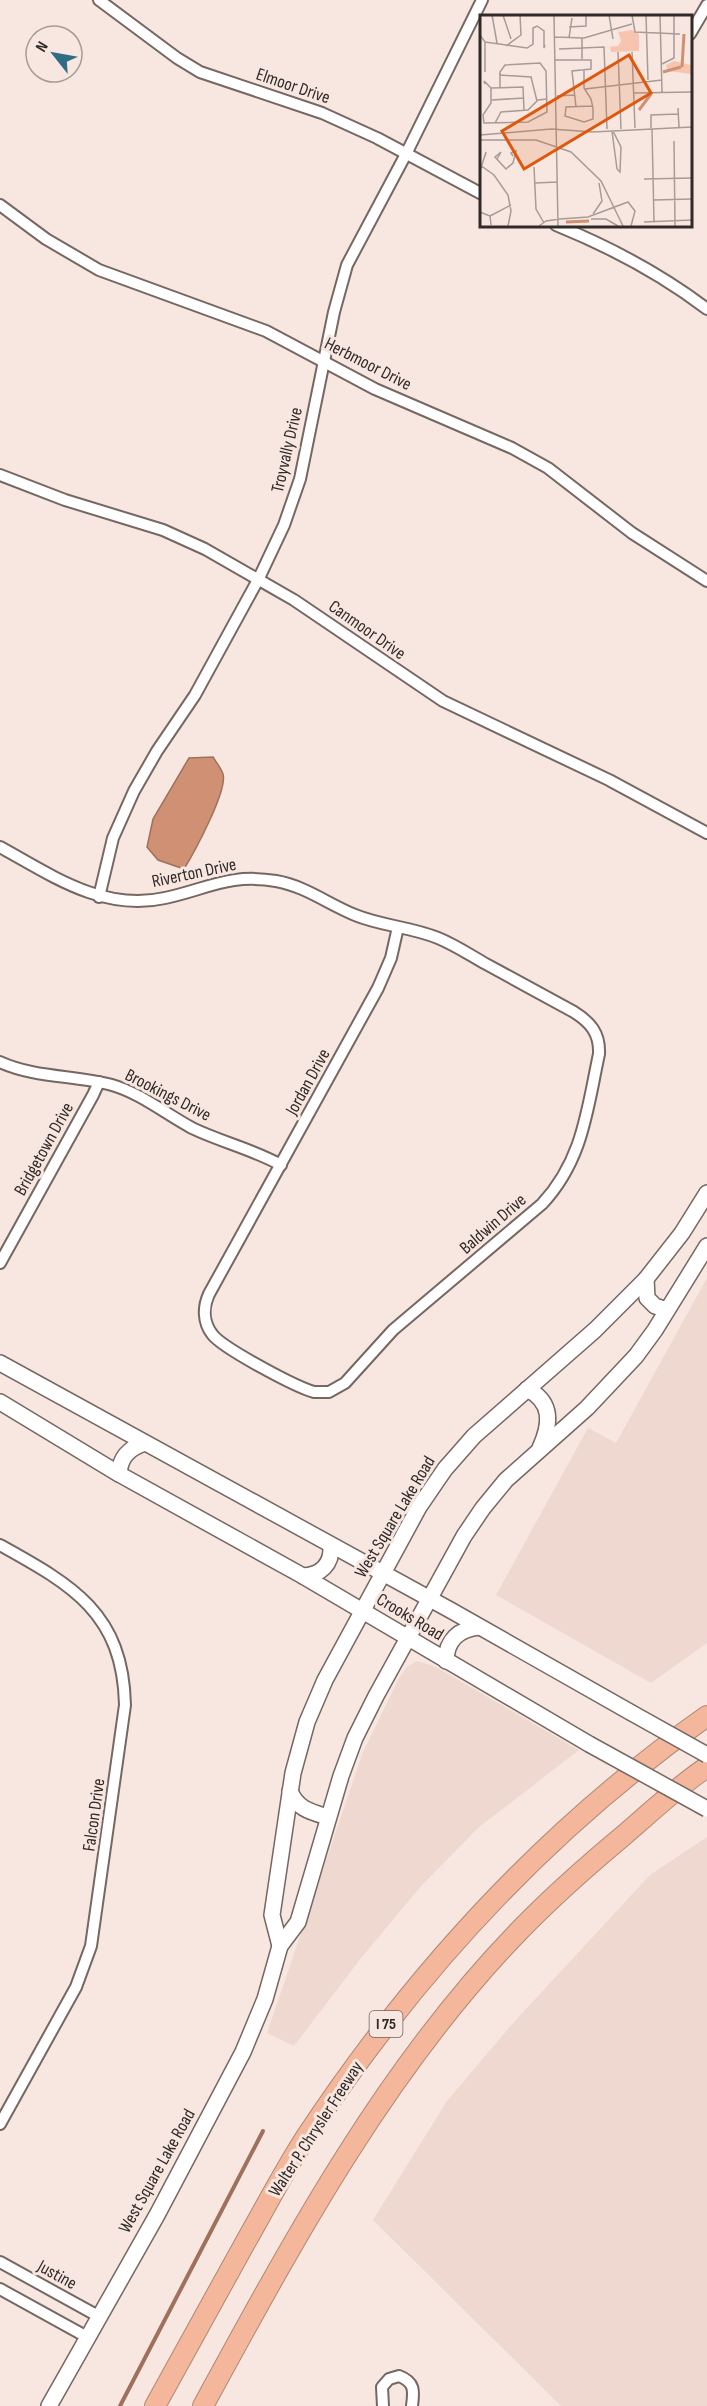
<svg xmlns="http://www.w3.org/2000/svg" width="707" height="2406" font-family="'Sofia Sans Condensed',sans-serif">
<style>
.built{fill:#efd8cf}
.water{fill:#cf9073;stroke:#9f715c;stroke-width:1.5}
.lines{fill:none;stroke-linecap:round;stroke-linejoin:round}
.stream{stroke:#9f715c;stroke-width:4}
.street-casing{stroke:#756762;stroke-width:14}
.secondary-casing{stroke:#756762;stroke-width:18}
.highway-casing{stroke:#af8673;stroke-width:22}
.street{stroke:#fff;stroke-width:10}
.secondary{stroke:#fff;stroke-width:15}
.highway{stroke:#f4b79b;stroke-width:20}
.secondary-bridge-casing{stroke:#756762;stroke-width:18;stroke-linecap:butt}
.secondary-bridge{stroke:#fff;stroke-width:15}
.labels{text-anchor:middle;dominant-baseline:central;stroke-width:6;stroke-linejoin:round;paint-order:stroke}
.shield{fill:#f7e7e0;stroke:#6c635f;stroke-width:1.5}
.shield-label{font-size:16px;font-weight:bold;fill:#302a28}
.street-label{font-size:18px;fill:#302a28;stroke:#f7e7e0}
.inset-river{fill:none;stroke:#cf9073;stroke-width:3}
.inset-road{fill:none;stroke:#a79b96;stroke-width:1.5}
.view{fill:#df570d;fill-opacity:0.15;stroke:#df570d;stroke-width:3}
.inset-edge{fill:none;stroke:#302a28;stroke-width:3}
</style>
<rect width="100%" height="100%" fill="#f7e7e0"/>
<g class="built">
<path d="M707,1278V1643L651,1683L496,1595L588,1428L616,1443Z"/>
<path d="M417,1661L436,1667L579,1750L479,1827L422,1885L361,1958L294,2046L267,2033L363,1752L399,1678L407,1667Z"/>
<path d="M707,1837V2406H561L373,2220L447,2101L514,2022L650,1875Z"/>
</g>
<path class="water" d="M213,757C216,762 221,768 223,774C228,790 194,853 184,869L158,860L147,847L153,819L189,758Z"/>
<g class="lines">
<path class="stream" d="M120,2406L263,2131"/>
<g class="street-casing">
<g id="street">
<path d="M99,0L177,58L200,72L322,113L377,138L482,194"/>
<path d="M690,34L707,5"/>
<path d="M0,205L46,239L99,270L266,331L375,389L512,448L548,468L632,533L707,581"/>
<path d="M556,225C610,247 661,274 707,309"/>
<path d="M0,475L65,500L163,530L205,549L294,600L443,701L609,780L707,833"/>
<path d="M0,847C51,875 103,912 165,898C207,889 230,873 276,881C305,886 328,904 355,915C382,926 411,927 438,938C455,945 470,955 486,964C515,980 545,996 574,1012C590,1022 600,1033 599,1054C587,1110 583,1160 542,1204L393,1330L345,1383L329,1392H314C296,1387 222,1348 212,1334C203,1322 203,1307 209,1294L378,988L391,958L398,927"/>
<path d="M99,897L113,838L134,791L157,751L195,695L259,578L284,525L300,479L334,312L347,265L406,154L482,0"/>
<path d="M0,1062C35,1078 75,1075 112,1085C140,1093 166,1114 192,1128C221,1142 252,1149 281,1165"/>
<path d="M0,1263L93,1095L99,1082"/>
<path d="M0,1545C72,1585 123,1613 125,1705L91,1946L76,1987L0,2124"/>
<path d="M0,2262L98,2316"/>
<path d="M0,2289L87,2337"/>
<path d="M383,2406L382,2387L389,2379L399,2376C415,2382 414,2391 412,2406"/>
</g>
</g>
<g class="secondary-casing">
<g id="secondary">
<path d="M646,1279L647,1298L655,1306L667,1310"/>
<path d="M0,1363L452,1611L630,1712"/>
<path d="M527,1389C553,1402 551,1424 540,1448"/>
<path d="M0,1402L119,1474L303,1576L589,1744"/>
<path d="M119,1474C120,1457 129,1448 145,1443"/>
<path d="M303,1576C321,1575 332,1564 331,1546"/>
<path d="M446,1661C446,1640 459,1629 479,1627"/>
<path d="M290,1791C297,1809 311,1812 328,1817"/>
<path d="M280,1946L272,1915L293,1773L307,1722L325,1680L419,1507L445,1469L474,1436L595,1330L646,1279L682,1233L707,1193"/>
<path d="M49,2406L157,2215L243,2052L265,1999L280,1946L298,1922L341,1776L355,1738L376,1696L464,1536L483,1508L506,1480L587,1408L636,1356L655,1330L707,1246"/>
</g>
</g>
<g class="highway-casing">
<g id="highway">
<path d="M155,2406C185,2352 215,2298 245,2243C265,2208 284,2171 306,2137C415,1972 545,1830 707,1716"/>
<path d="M203,2406C294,2239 386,2068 519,1931C552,1897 587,1866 623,1836C650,1813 677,1787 707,1767"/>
</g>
</g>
<use href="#street" class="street"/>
<use href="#secondary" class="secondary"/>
<use href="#highway" class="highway"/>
<g class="secondary-bridge-casing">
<g id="secondary-bridge">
<path d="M630,1712L707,1755"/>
<path d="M589,1744L707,1809"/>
</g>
</g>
<use href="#secondary-bridge" class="secondary-bridge"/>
</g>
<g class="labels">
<rect class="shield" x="369.5" y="2011" width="33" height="26" rx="4.5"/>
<g class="shield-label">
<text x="386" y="2024">I 75</text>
</g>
<g class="street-label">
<text transform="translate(293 86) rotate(19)">Elmoor Drive</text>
<text transform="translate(368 364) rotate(27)">Herbmoor Drive</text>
<text transform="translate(287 450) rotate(-77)">Troyvally Drive</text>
<text transform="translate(367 630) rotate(35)">Canmoor Drive</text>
<text transform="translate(194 873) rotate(-12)">Riverton Drive</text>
<text transform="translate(308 1082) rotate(-61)">Jordan Drive</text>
<text transform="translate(168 1095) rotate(27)">Brookings Drive</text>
<text transform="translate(44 1149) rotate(-61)">Bridgetown Drive</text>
<text transform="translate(493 1224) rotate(-41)">Baldwin Drive</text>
<text transform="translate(395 1517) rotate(-59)">West Square Lake Road</text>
<text transform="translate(410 1617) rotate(31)">Crooks Road</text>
<text transform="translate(94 1815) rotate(-82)">Falcon Drive</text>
<text transform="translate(316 2129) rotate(-57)">Walter P. Chrysler Freeway</text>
<text transform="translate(157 2171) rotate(-61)">West Square Lake Road</text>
<text transform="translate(57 2275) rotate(29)">Justine</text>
</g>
</g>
<g transform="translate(480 15)">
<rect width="212" height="212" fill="#f7e7e0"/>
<path d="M137,13L139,17L152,15L159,19V36L131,37L130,32H125L138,31L141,26ZM194,46L211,50V59L188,56L186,50Z" fill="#f7c5af"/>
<path class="inset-river" d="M202,52L204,19M183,57L201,52M159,95L171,79M86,207L109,206"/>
<path class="inset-road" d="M12,0L17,28M23,0L31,24M129,0L133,24M152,0L155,17L200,19M166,0L168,65M180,0L182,77M74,1L78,211M89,12L106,11V0M0,20L5,27V57M75,22L104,23L152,9M89,23L92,3M102,23V44M5,27L47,33L53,29V13L57,11L64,16V33L65,30M26,31L41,20L40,0M79,34L124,32L127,114M138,37L141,114M152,37L155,113M75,45H111V54L92,56L96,92M182,49L194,43V0M104,54V73L111,84L113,93V104L104,107L85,101L86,92L112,91M19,60L51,62L57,86M5,69L4,66L11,73L43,72L44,95M11,73V88L3,100L4,108L48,107L67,97L66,56L60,48L25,50L20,57V72M105,74L182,65M154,78L212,77M77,81L95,80M12,85L44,83M198,93L199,112M15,108L21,97L48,95L58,85L67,84M171,113V100L198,99M172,114L174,207M132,116L137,154L140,157L141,132L133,116M0,120L71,114L113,117L212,112M0,125H56L91,137L121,166L143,211M194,126L195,211M17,144L21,137L15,142L26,154L33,148L36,136L31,138L33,141M0,150L14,160L28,180L31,196L28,211M54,152L56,194L64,208M0,156L6,137L5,141M164,164L212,163M55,168L77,167M174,185L212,184M0,197L10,201L11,210M113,199L122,186L119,168M10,201L31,190M80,204L108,202L148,187L155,196L151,211M111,204H126L138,211M164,207L212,205M59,211L66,206L80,204"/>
<path class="view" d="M149,40L171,78L44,154L22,116Z"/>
<rect width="212" height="212" class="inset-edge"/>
</g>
<g transform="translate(54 54) rotate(301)"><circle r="28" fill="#f7e7e0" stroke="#a79b96" stroke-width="1.5"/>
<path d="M0-4.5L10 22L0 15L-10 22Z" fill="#306d84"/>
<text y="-9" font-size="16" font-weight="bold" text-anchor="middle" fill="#302a28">N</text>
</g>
</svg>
